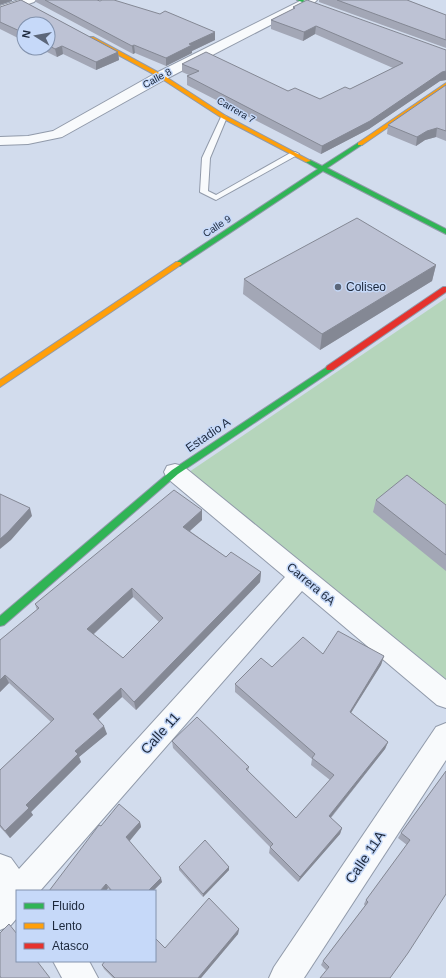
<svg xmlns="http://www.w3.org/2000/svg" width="446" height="978" font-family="Arial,sans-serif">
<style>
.green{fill:#b5d5bb}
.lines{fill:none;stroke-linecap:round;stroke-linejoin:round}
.lane-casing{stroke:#919aaa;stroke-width:2}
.street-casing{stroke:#919aaa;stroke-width:2}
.fast-casing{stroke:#919aaa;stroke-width:2}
.slow-casing{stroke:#919aaa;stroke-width:2}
.jam-casing{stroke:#919aaa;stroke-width:2}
.lane{fill:#f8fafc;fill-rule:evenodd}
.street{fill:#f8fafc;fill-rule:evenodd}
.fast{fill:#30b455;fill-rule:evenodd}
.slow{fill:#ff9f0a;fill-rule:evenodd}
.jam{fill:#e5322d;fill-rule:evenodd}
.wall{fill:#a3a7b6;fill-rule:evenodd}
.shaded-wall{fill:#848894}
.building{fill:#bdc2d4;stroke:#848894;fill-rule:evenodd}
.poi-dot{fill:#5c677a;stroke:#c6d9f9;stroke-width:1.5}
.labels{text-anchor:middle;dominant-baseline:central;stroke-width:3;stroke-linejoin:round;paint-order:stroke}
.far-street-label{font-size:10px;fill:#1c283c;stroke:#c6d9f9}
.poi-label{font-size:12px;fill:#1c283c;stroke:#c6d9f9;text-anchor:start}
.street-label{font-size:12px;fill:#1c283c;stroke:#c6d9f9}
.near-street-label{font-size:14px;fill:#1c283c;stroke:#c6d9f9}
</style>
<rect width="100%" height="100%" fill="#d2dced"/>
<path class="green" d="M446,298V679L189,472Z"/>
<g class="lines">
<g class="lane-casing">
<path id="lane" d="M224,115L227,117L210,158L208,191L216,195L292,152H295L299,154L216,200L200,192L202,158L221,117Z"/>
</g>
<g class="street-casing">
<g id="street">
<path d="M19,0H36L34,2L0,14V6Z"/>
<path d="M302,0H317L315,2L166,79L62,137L28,144L0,145V137L28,136L53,131L156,73Z"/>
<path d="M175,464L183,466L446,680V708L437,705L302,591L40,891H17V918L11,925L0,930V854L11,858L19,869L285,577L167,478L164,472L167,466Z"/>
<path d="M446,723V760L304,978H269L274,967L436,727Z"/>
<path d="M53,961H89L98,978H62Z"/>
</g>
</g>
<g class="fast-casing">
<g id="fast">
<path d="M297,0H303L334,12L330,13Z"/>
<path d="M358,143L363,144L327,168L446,229V234L323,171L180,266H176L174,264L318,169L306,162V160H310L322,166Z"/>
<path d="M330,365L334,368L333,370L178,474L4,625L0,626V616L172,470Z"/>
</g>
</g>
<g class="slow-casing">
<g id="slow">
<path d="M89,37H93L163,75L226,116L311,161L306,162L222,118L159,77L89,39Z"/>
<path d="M446,83V87L362,145H358V143Z"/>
<path d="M176,262H180L182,264L0,387V380Z"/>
</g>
</g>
<g class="jam-casing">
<path id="jam" d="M443,287H446V292L333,370H327L326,368L327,366Z"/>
</g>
<use href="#lane" class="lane"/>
<use href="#street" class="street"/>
<use href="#fast" class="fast"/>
<use href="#slow" class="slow"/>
<use href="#jam" class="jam"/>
</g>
<g class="wall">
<path d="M21,0L118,52L119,60L96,70L63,54L57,57L39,48H48V24H24V41L0,29V7Z"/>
<path d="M35,0H97L215,40L192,51V53L166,66L135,53L133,54L36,2Z"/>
<path d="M319,0H407L446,15V48L319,2Z"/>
<path d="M293,7L446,50V80L440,81L369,129L321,154L187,85V76L189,75L182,72V64L320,99L350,89L393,68L315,34L303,41L271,29V20L293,10Z"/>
<path d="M446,85V141L436,137L425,140L416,146L387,134L388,125Z"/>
<path d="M436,265L432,281L320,350L243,294L244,279Z"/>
<path d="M376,500L446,505V571L373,512Z"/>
<path d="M202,510V520L190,531L226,557L261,572L260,582L136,710L122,697L98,719L107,734L79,757L81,762L31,812L33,815L10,838L0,827V770L51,722L9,683L0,692V640L37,610L35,604ZM133,597L159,622L123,658L93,635Z"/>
<path d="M323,654L384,656L381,665L351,713L388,742L385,749L331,818L342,828L340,834L298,882L269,853L270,847L173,748L172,741L249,767L248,771L296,818L330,780L311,765L312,759L235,692V684L272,667Z"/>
<path d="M446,771V894L326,970L321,965L323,961L365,906L364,904L366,900L407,845L398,838L401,833Z"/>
<path d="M140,822L141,827L129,841L162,882L153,891H110L108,888L106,891H49L101,826Z"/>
<path d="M179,867H229V870L203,897L179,870Z"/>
<path d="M239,929L238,934L201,978H113L104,969L102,965Z"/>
</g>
<g class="shaded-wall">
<path d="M0,0H12V1L0,5Z"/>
<path d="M316,26L315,34L303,41L304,32Z"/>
<path d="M215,32V40L192,51V53L166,66V58L189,44Z"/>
<path d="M134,45L135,53L133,54L132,46Z"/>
<path d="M62,46L63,54L57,57L55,49Z"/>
<path d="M118,52L119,60L96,70V62Z"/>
<path d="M446,71V80L440,81L369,129L321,154L322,146L442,72Z"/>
<path d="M437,128L436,137L425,140L416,146L417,137L427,131Z"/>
<path d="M436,265L432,281L320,350L322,334Z"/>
<path d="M30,508L32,516L11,540L0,549V539Z"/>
<path d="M202,510V520L184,536L183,527Z"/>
<path d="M261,572L260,582L136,710L134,702Z"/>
<path d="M132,588L133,597L89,638L87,629Z"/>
<path d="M384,656L381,665L347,719L350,712Z"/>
<path d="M5,675L9,683L0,692V680Z"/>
<path d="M121,688L122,697L96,722L93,714Z"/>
<path d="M104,726L107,734L79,757L81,762L31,812L33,815L10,838L5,831L26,805L75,751Z"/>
<path d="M388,742L385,749L327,822L329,816Z"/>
<path d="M140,822L141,827L128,843L126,837Z"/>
<path d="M342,828L340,834L298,882L300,877Z"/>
<path d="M229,867V870L203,897V894Z"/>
<path d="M161,878L162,882L153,891H148Z"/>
<path d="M106,884L108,888L106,891H100Z"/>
<path d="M239,929L238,934L201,978H198Z"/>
</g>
<g class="building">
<path d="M21,0L118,52L96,62L62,46L55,49L48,45V24H24V33L0,22V7Z"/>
<path d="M45,0H97L100,1L102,0H114L160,14L165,11L215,32L189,44L192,45L166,58L134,45L132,46Z"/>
<path d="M307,0L446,50V71L442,72L370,121L322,146L187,76L199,71L182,64L206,52L288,91L295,88L320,99L345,87L350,89L403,63L316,26L304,32L271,20L295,8L293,7Z"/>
<path d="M337,0H407L446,15V40Z"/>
<path d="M446,85V131L437,128L427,131L417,137L388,125Z"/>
<path d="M357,218L436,265L322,334L244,279Z"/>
<path d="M407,475L446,505V555L376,500Z"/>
<path d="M174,490L202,510L183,527L226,557L231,552L261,572L134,702L121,688L93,714L104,726L75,751L78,754L26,805L29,808L5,831L0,825V770L54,719L5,675L0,680V640L39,608L35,604ZM132,588L163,618L123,658L87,629Z"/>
<path d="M0,494L30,508L8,532L0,539Z"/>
<path d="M338,631L384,656L350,712L388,742L329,816L342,828L300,877L270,847L273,844L172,741L197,717L249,767L246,769L296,818L334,775L312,758L315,754L235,684L261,658L272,667L303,637L323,654Z"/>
<path d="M446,771V894L408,953L390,978H320L329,967L323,961L368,902L366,900L410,840L401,833Z"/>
<path d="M119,804L140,822L126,837L161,878L148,891H112L106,884L100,891H49L99,825L101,826Z"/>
<path d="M205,840L229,867L203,894L179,867Z"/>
<path d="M209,898L239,929L198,978H115L102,965L105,961H155V938L165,948Z"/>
<path d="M9,924L17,934V961H37L50,978H1L0,976V933Z"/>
</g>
<circle class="poi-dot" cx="338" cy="287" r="4"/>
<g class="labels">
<g class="far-street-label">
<text transform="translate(157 78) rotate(-28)">Calle 8</text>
<text transform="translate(236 110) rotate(30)">Carrera 7</text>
<text transform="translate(217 226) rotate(-33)">Calle 9</text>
</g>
<g class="poi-label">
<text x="346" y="287">Coliseo</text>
</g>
<g class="street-label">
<text transform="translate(208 435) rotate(-34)">Estadio A</text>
<text transform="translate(311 584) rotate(40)">Carrera 6A</text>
</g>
<g class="near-street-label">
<text transform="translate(160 733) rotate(-48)">Calle 11</text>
<text transform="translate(365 857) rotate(-56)">Calle 11A</text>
</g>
</g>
<rect x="16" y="890" width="140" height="72" fill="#c6d9f9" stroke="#8292ad"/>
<rect x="24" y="903" width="20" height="6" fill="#30b455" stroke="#8292ad"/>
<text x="52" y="910" font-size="12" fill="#1c283c">Fluido</text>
<rect x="24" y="923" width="20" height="6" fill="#ff9f0a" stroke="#8292ad"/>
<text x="52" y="930" font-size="12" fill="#1c283c">Lento</text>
<rect x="24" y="943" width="20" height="6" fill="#e5322d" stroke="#8292ad"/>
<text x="52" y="950" font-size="12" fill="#1c283c">Atasco</text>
<g transform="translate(36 36) rotate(281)"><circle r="19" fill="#c6d9f9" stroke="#8292ad"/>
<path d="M0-3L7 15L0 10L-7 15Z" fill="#5c677a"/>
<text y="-6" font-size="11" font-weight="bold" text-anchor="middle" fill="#1c283c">N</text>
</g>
</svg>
